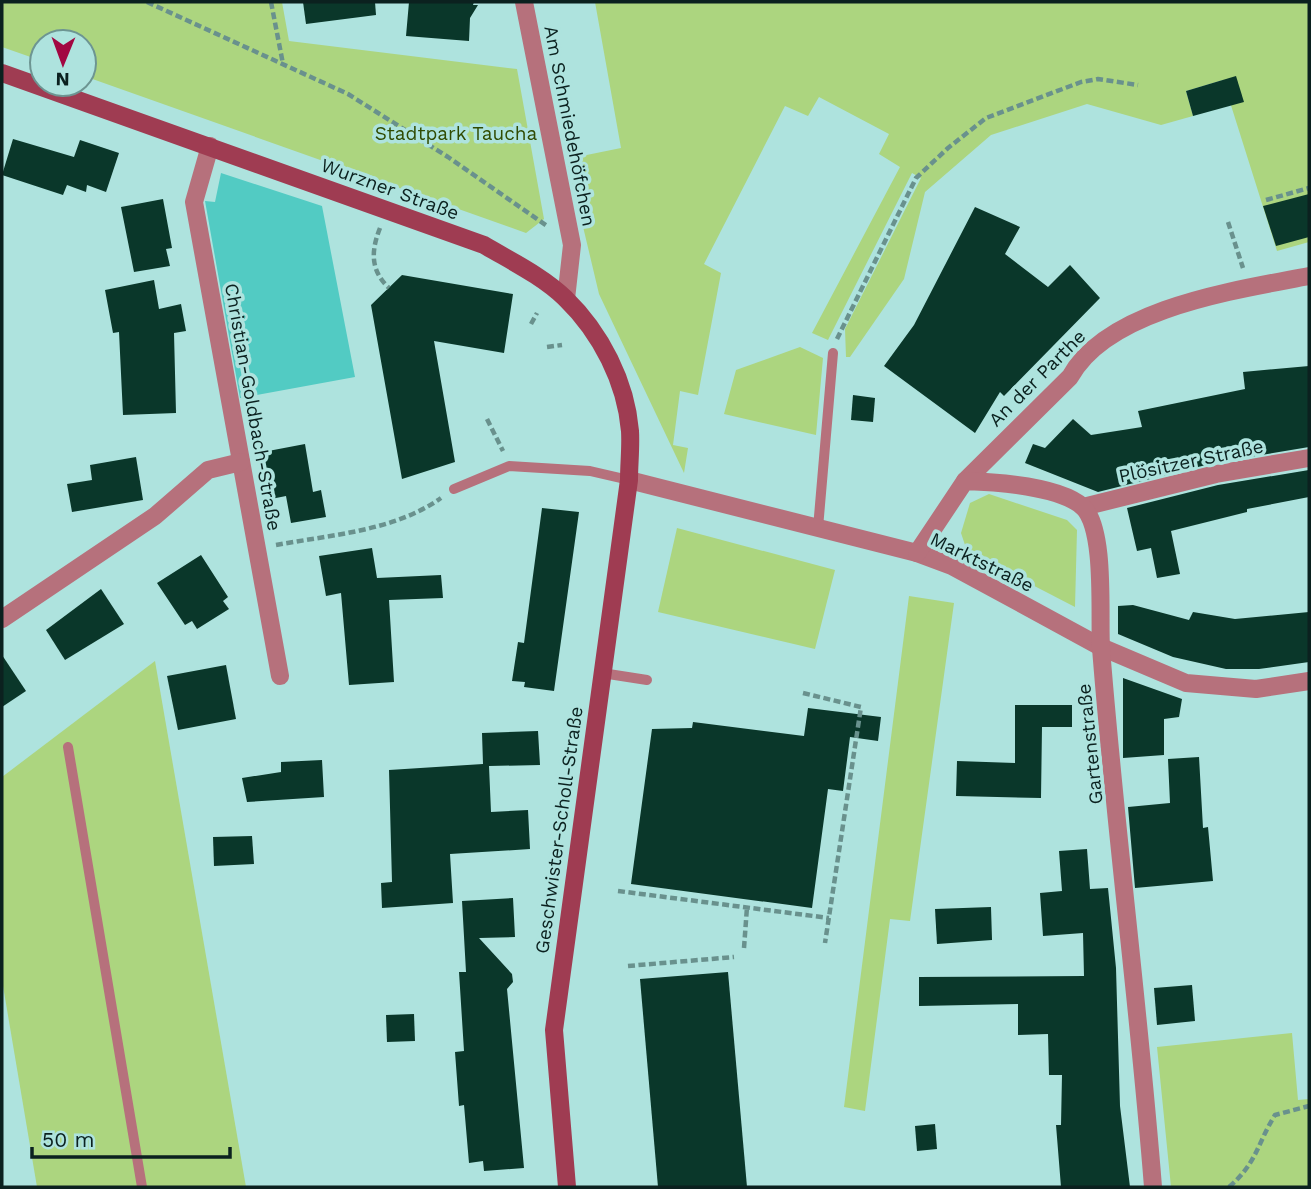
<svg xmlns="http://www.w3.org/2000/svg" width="1311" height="1189" font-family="'Work Sans',sans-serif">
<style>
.green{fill:#acd57f}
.water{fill:#52cbc3}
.building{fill:#0a372a}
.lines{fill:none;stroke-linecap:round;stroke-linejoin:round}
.path{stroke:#69918d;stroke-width:4.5;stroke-dasharray:7 3.5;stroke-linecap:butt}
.lane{stroke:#b6717c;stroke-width:10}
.street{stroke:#b6717c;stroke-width:18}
.secondary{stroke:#9f3c52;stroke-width:18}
.labels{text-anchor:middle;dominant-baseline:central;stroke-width:7;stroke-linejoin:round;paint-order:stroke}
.street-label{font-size:19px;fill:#0b211f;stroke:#aee3de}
.park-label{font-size:19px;fill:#304b02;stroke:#aee3de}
</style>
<rect width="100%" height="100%" fill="#aee3de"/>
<g class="green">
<path d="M2,2H282L289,41L517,69L544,219L526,233L84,76V42H42V61L2,47Z"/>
<path d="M595,2H1309V242L1277,251L1223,80L1186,91L1193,116L1161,125L1087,104L991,135L925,192L904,279L850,357H846L845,329L921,178L912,173L828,340L812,333L900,167L879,154L889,134L819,97L808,116L785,106L704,264L721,273L698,395L680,391L673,445L688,448L684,473L599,294L567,159L621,148Z"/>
<path d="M800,347L823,358L816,435L724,414L736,370Z"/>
<path d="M989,494L1067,520L1077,530L1075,607L967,551L961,533L970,503Z"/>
<path d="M677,528L835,570L815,649L658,612Z"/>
<path d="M909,596L954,603L910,921L890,919L865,1111L844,1107Z"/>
<path d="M155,661L246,1187H37L2,980V777Z"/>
<path d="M1292,1033L1298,1100L1309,1099V1187H1171L1157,1047Z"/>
</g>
<path class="water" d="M221,173L322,206L355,377L240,398L205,201L215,202Z"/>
<g class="building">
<path d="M303,2H375L376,15L306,24Z"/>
<path d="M409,2H474L473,5H478L470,18L469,41L406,36Z"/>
<path d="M1236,76L1244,102L1193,116L1186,91Z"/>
<path d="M13,139L74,157L80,140L119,153L106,192L87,185L86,192L67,185L63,195L2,175Z"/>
<path d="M1309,194V237L1276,246L1263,206Z"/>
<path d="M163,199L172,248L166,249L170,266L134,272L121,207Z"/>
<path d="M975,207L1020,227L1005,254L1048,287L1070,265L1100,298L1004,396L1000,392L975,433L884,366L914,325Z"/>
<path d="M402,275L513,294L504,353L434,341L455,462L402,479L371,305Z"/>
<path d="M154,280L159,309L181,304L186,331L174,333L176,413L123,415L119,332L113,333L105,290Z"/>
<path d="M1309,366V447L1214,463L1098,492L1025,463L1033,444L1045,448L1073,419L1091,435L1142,427L1138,411L1245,389L1243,372Z"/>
<path d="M853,395L875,398L873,422L851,420Z"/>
<path d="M305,444L313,492L321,490L326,517L291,523L286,496L271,499L263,452Z"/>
<path d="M136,457L143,500L72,512L67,484L92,480L90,465Z"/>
<path d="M1309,470V497L1247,509V512L1171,531L1180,574L1157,578L1151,548L1137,551L1127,508L1218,485Z"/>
<path d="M542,508L579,512L554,691L524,687L525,682L512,681L518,642L524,643Z"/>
<path d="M372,548L377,578L441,575L443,598L389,600L394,682L349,685L341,593L326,596L319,556Z"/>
<path d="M201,555L228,597L223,601L229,609L197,629L192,621L185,625L157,583Z"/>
<path d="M101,589L124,624L65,660L46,630Z"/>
<path d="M1133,605L1189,620L1193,612L1235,619L1309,612V662L1259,669H1226L1173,657L1118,634V606Z"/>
<path d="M2,655L26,691L2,707Z"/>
<path d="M226,665L236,719L178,730L167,676Z"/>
<path d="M1123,678L1182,699L1179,717L1164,719V755L1123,758Z"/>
<path d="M1015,705H1072V727H1042L1041,798L956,796L957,761L1015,763Z"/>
<path d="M808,708L881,717L878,741L850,737L843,791L828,789L812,908L631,884L652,729L692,728L693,722L804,736Z"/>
<path d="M538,731L540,765L489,766L491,812L528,810L530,849L450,854L453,903L382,908L381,883L392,882L389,770L483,764L482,733Z"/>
<path d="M1199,757L1203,828L1208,827L1213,881L1135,888L1128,807L1170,803L1168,759Z"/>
<path d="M322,760L324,797L247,802L242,778L281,772V762Z"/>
<path d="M252,836L254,864L214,866L213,837Z"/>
<path d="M1087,849L1090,889L1108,888L1116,968L1120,1106L1130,1187H1061L1056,1125H1061L1062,1075H1049L1048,1034L1018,1035V1004L919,1006V977L1084,976L1083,933L1043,936L1040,893L1062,891L1059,851Z"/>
<path d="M513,898L515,937L479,938L512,974L513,982L507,989L524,1168L484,1171L483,1161L469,1163L464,1105L459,1106L455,1052L464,1051L459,972H466L462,901Z"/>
<path d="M991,907L992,940L937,944L935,909Z"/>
<path d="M728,972L747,1187H658L640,979Z"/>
<path d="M1192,985L1195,1021L1157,1025L1154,988Z"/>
<path d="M414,1014L415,1041L387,1042L386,1015Z"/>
<path d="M935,1124L937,1149L917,1151L915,1126Z"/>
</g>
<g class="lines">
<g class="path">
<path d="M147,2L348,94L448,157L547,226"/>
<path d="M271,2L283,64"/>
<path d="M1266,200L1309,188"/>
<path d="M1228,222L1243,268"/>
<path d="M380,228C371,251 370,270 389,288"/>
<path d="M531,324L537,313"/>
<path d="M837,339L916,178L948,148L986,118L1081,82L1098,79L1138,85"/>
<path d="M547,347L562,345"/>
<path d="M487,419L503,451"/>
<path d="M276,545C330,535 395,531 441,498"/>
<path d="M803,693L861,707L825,943"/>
<path d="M618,891L829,918"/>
<path d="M744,948L747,907"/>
<path d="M628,966L734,957"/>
<path d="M1229,1187C1257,1163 1257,1144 1275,1115L1309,1106"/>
</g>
<g class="lane">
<path d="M454,489L509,466L590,471L629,480"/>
<path d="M818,528L833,353"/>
<path d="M602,673L647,680"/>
<path d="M68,747L142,1187"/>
</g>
<g class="street">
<path d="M524,2L572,245L566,299"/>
<path d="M210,146L194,202L280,676"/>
<path d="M629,480L917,553L952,566L1101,647L1186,683L1256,689L1309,681"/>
<path d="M965,481L1070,377C1108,308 1237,290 1309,276"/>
<path d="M1083,507L1216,474L1309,458"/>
<path d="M917,553L965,481C996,482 1060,486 1083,507C1106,530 1099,615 1101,648C1115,828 1139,1007 1153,1187"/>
<path d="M2,619L155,516L208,470L241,462"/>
</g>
<path class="secondary" d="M2,73L484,245C511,261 542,276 565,298C601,333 626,382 630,431C631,447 629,464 629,480L554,1030L567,1187"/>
</g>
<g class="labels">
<g class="street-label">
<text transform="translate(570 126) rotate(79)">Am Schmiedehöfchen</text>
<text transform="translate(390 189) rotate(20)">Wurzner Straße</text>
<text transform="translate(1037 378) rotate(-45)">An der Parthe</text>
<text transform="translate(253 407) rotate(80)">Christian-Goldbach-Straße</text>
<text transform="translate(1191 461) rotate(-12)">Plösitzer Straße</text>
<text transform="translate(982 562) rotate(26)">Marktstraße</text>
<text transform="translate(1090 744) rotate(-96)">Gartenstraße</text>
<text transform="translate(559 830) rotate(-82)">Geschwister-Scholl-Straße</text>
</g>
<g class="park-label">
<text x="456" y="133">Stadtpark Taucha</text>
</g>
</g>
<rect width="1311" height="1189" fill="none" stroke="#0b211f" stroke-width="7"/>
<g transform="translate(63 63) rotate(181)"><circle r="33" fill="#aee3de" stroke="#6d9592" stroke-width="2"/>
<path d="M0-5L12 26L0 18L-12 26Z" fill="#a20741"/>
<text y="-10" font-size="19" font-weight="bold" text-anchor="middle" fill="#0b211f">N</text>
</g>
<path d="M32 1147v10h198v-10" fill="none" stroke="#0b211f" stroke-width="3.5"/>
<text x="42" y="1147" font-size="21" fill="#0b211f" stroke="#aee3de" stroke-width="5" paint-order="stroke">50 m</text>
</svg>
